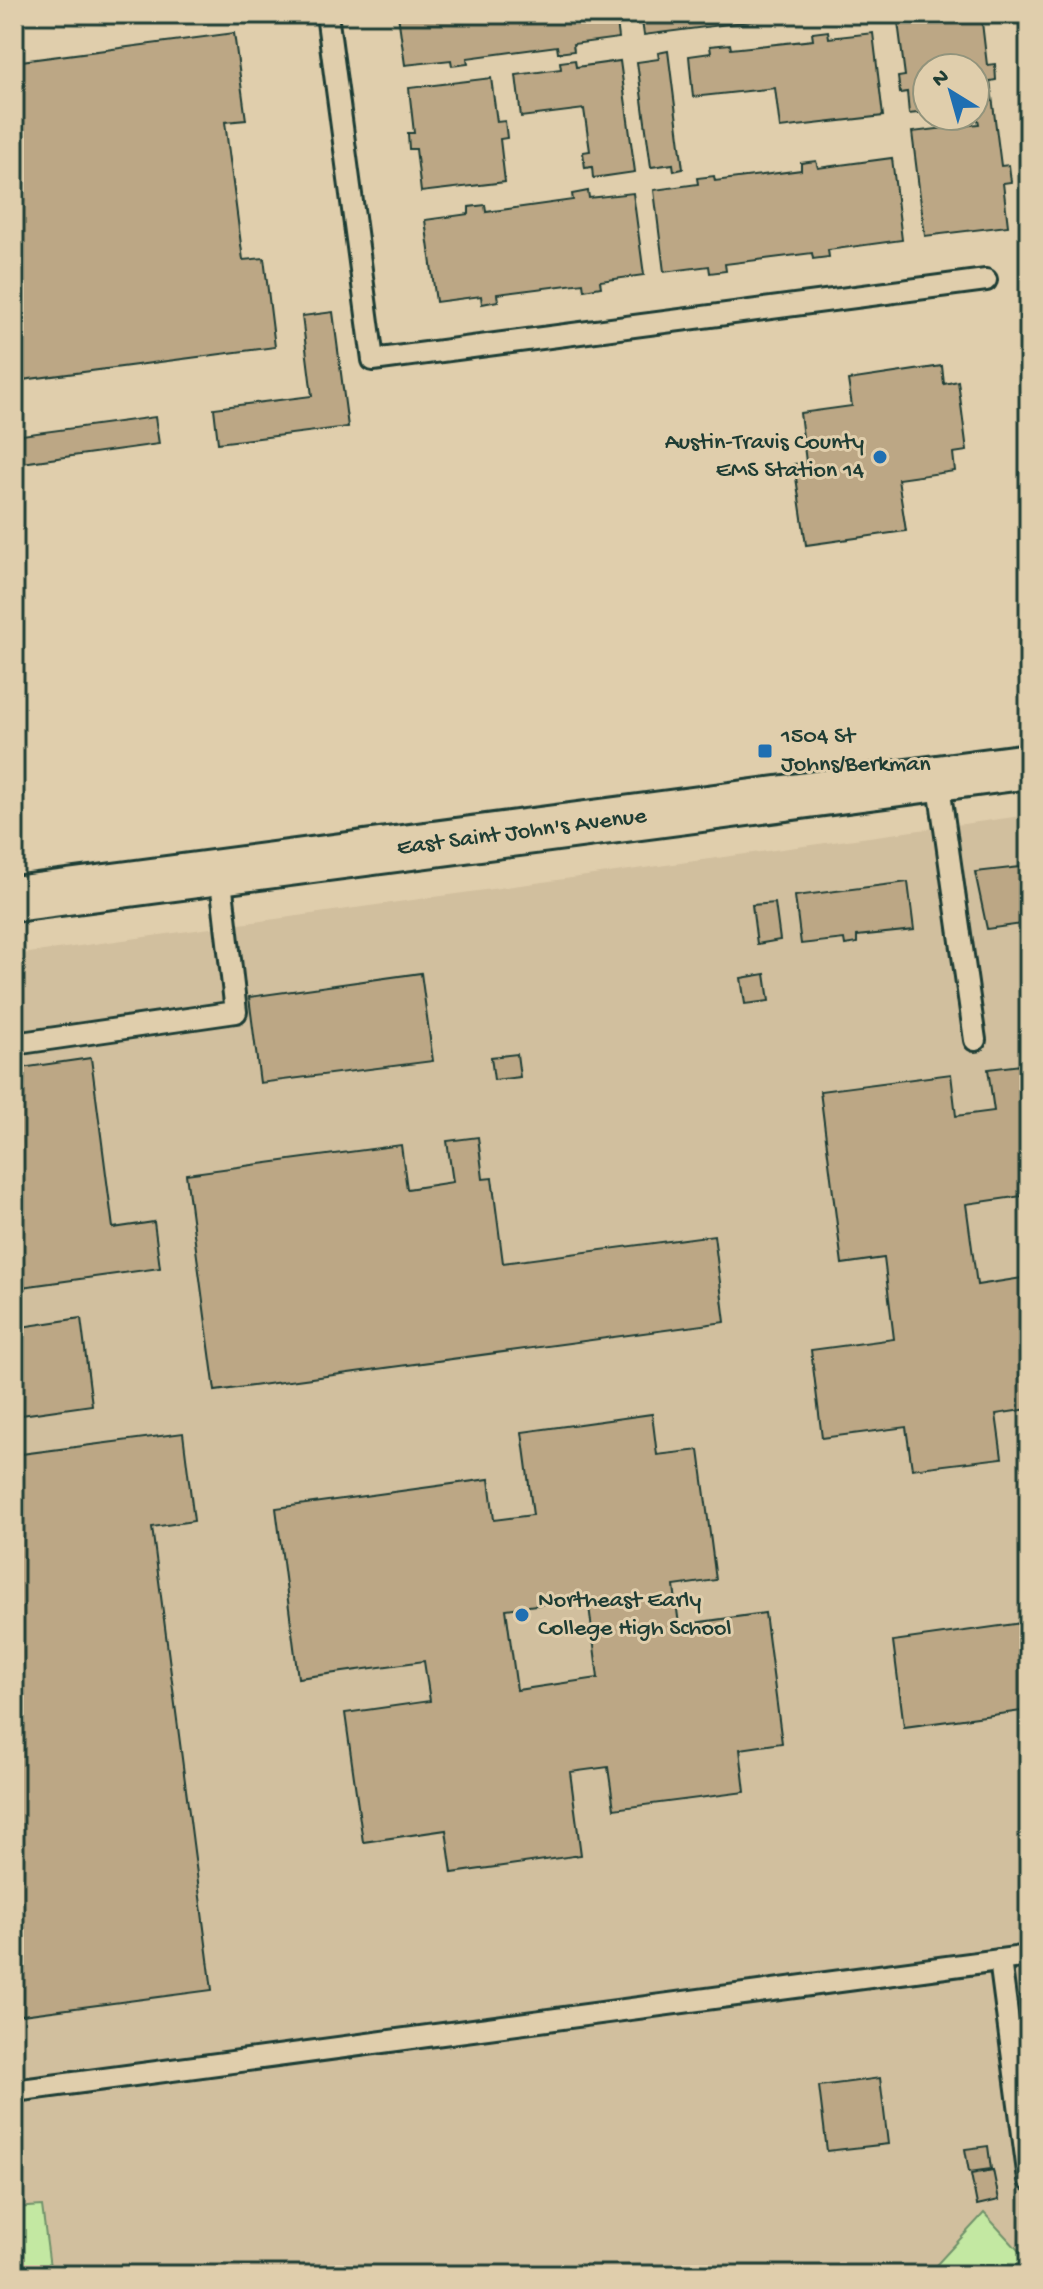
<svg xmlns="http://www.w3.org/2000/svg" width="1043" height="2289" font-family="'Gochi Hand',sans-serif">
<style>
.built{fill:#d1bf9e}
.green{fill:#c3e8a2;stroke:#71926b;stroke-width:2}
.building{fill:#bca785;stroke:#1f3d34;stroke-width:2;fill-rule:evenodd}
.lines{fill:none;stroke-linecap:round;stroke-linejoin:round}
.service-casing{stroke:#1f3d34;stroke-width:26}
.tertiary-casing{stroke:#1f3d34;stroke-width:50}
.service{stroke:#e0ceac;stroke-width:20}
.tertiary{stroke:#e0ceac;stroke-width:44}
.poi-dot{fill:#1f6fb2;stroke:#e0ceac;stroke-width:3}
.labels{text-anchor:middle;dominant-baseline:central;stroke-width:6;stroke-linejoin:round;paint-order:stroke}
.poi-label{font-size:24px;fill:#1f3d34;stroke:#e0ceac;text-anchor:start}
.street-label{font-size:24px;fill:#1f3d34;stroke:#e0ceac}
</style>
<rect width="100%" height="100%" fill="#e0ceac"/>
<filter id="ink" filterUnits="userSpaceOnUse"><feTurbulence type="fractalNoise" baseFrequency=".0125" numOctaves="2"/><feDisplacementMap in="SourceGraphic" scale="16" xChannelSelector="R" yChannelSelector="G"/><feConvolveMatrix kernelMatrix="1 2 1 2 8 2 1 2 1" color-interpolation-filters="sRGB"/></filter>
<g filter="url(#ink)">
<path class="built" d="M1029,815V2275H14V955Z"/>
<g class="green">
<path d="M42,2206L51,2275H14V2208Z"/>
<path d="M984,2213L1029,2262V2275H927Z"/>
</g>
<g class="building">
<path d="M616,14L619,38L573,44L574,51L558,53L557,46L467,58L468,64L452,66L451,60L405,65L398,15Z"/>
<path d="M641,14H806L644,35Z"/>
<path d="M897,14H981L987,65L995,64L996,80L990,81L1001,166L1009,165L1011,182L1003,183L1008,226L925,236L912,132L979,124L975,106V68H927V112L909,114L907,92L900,93L898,77L905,76Z"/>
<path d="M828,31L829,38L873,33L883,116L780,128L775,88L693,97L689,56L711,53L710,46L730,44L731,49L813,40L812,33Z"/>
<path d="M234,33L246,120L225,122L243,260L264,258L275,347L14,381V62Z"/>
<path d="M668,51L683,169L674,171L673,164L651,167L637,62L659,59L658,53Z"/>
<path d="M575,60L576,67L620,61L635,172L593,178L592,167L585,168L583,152L590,151L584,109L521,117L516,75L561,69L560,62Z"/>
<path d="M491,78L497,122L505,121L507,138L500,139L505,182L421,192L416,149H409L408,133H414L409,88Z"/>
<path d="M892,158L902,240L828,250L829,257L813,259L812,253L725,264L726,271L710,273L709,266L664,272L654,190L698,184L697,178L714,176L715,181L801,170V163L816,161L818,168Z"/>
<path d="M588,191L589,198L633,193L644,275L600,281L601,287L584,290L583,283L497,294L498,301L482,304L481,296L436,302L425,220L469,214V207L485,205L486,212L573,200L572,194Z"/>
<path d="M333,312L348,427L218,443L214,408L312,396L302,316Z"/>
<path d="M942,366L944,384L958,381L967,451L953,453L955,471L898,479L906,531L806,545L794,464L806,462L800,413L852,406L848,380Z"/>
<path d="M155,417L159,444L14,464V436Z"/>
<path d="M1029,866V923L987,929L975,872Z"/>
<path d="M908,882L914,930L857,936V943L845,945L844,939L801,944L795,896Z"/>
<path d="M775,903L780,940L757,944L752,905Z"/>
<path d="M421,973L433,1061L260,1083L249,997Z"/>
<path d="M765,974L769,1001L745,1004L741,978Z"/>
<path d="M517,1054L520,1077L494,1080L491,1057Z"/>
<path d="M91,1058L113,1228L154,1222L160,1268L14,1288V1069Z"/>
<path d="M1029,1064V1195L966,1204L977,1285L1029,1277V1409L996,1414L1002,1458L912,1469L906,1427L822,1438L811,1350L894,1339L884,1258L842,1264L820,1091L951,1074L956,1116L994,1111L988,1069Z"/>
<path d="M478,1137L483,1179L492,1178L503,1263L714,1235L725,1322L215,1391L186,1174L401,1145L407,1189L453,1182L447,1141Z"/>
<path d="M81,1318L92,1405L14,1416V1328Z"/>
<path d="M652,1414L657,1455L699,1450L716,1580L674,1586L679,1625L765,1613L782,1743L740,1749L745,1792L614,1809L608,1767L570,1772L581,1855L452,1873L446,1830L363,1842L345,1713L430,1701L424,1661L298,1678L276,1508L489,1479L494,1520L533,1515L522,1432ZM588,1598L598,1678L517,1690L506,1609Z"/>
<path d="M183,1433L194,1521L152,1527L212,1990L14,2016V1455Z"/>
<path d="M1029,1622V1710L904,1727L893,1641Z"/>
<path d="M880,2078L888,2144L827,2151L819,2086Z"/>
<path d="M988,2146L991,2169L969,2172L965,2149Z"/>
<path d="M993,2170L999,2200L977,2205L971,2174Z"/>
</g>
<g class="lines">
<g class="service-casing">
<g id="service">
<path d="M327,14L373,360L986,280"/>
<path d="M938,779L975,1040"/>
<path d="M14,1044L236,1012L220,872"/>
<path d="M1000,1960L1029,2180"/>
<path d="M14,2091L1029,1956"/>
</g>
</g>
<g class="tertiary-casing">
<g id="tertiary">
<path id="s1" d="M14,899L1029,766"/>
</g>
</g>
<use href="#service" class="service"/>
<use href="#tertiary" class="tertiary"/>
</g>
</g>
<g class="poi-dot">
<circle cx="880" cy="457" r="8"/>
<rect x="757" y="743" width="16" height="16" rx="4"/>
<circle cx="522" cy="1615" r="8"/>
</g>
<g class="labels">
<g class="poi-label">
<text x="864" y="443" text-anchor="end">Austin-Travis County<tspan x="864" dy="28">EMS Station 14</tspan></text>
<text x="781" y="737">1504 St<tspan x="781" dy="28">Johns/Berkman</tspan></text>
<text x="538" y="1601">Northeast Early<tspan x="538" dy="28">College High School</tspan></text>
</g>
<g class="street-label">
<text stroke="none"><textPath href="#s1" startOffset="512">East Saint John's Avenue</textPath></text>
</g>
</g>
<rect width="1043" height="2289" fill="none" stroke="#e0ceac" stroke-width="48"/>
<rect x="24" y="24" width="995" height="2241" fill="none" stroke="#1f3d34" stroke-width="3" filter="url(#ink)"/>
<g transform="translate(951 92) rotate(323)"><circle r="38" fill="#e0ceac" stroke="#93947c" stroke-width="2"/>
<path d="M0-6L14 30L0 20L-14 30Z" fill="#1f6fb2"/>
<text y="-12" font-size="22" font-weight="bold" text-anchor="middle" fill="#1f3d34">N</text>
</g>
</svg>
